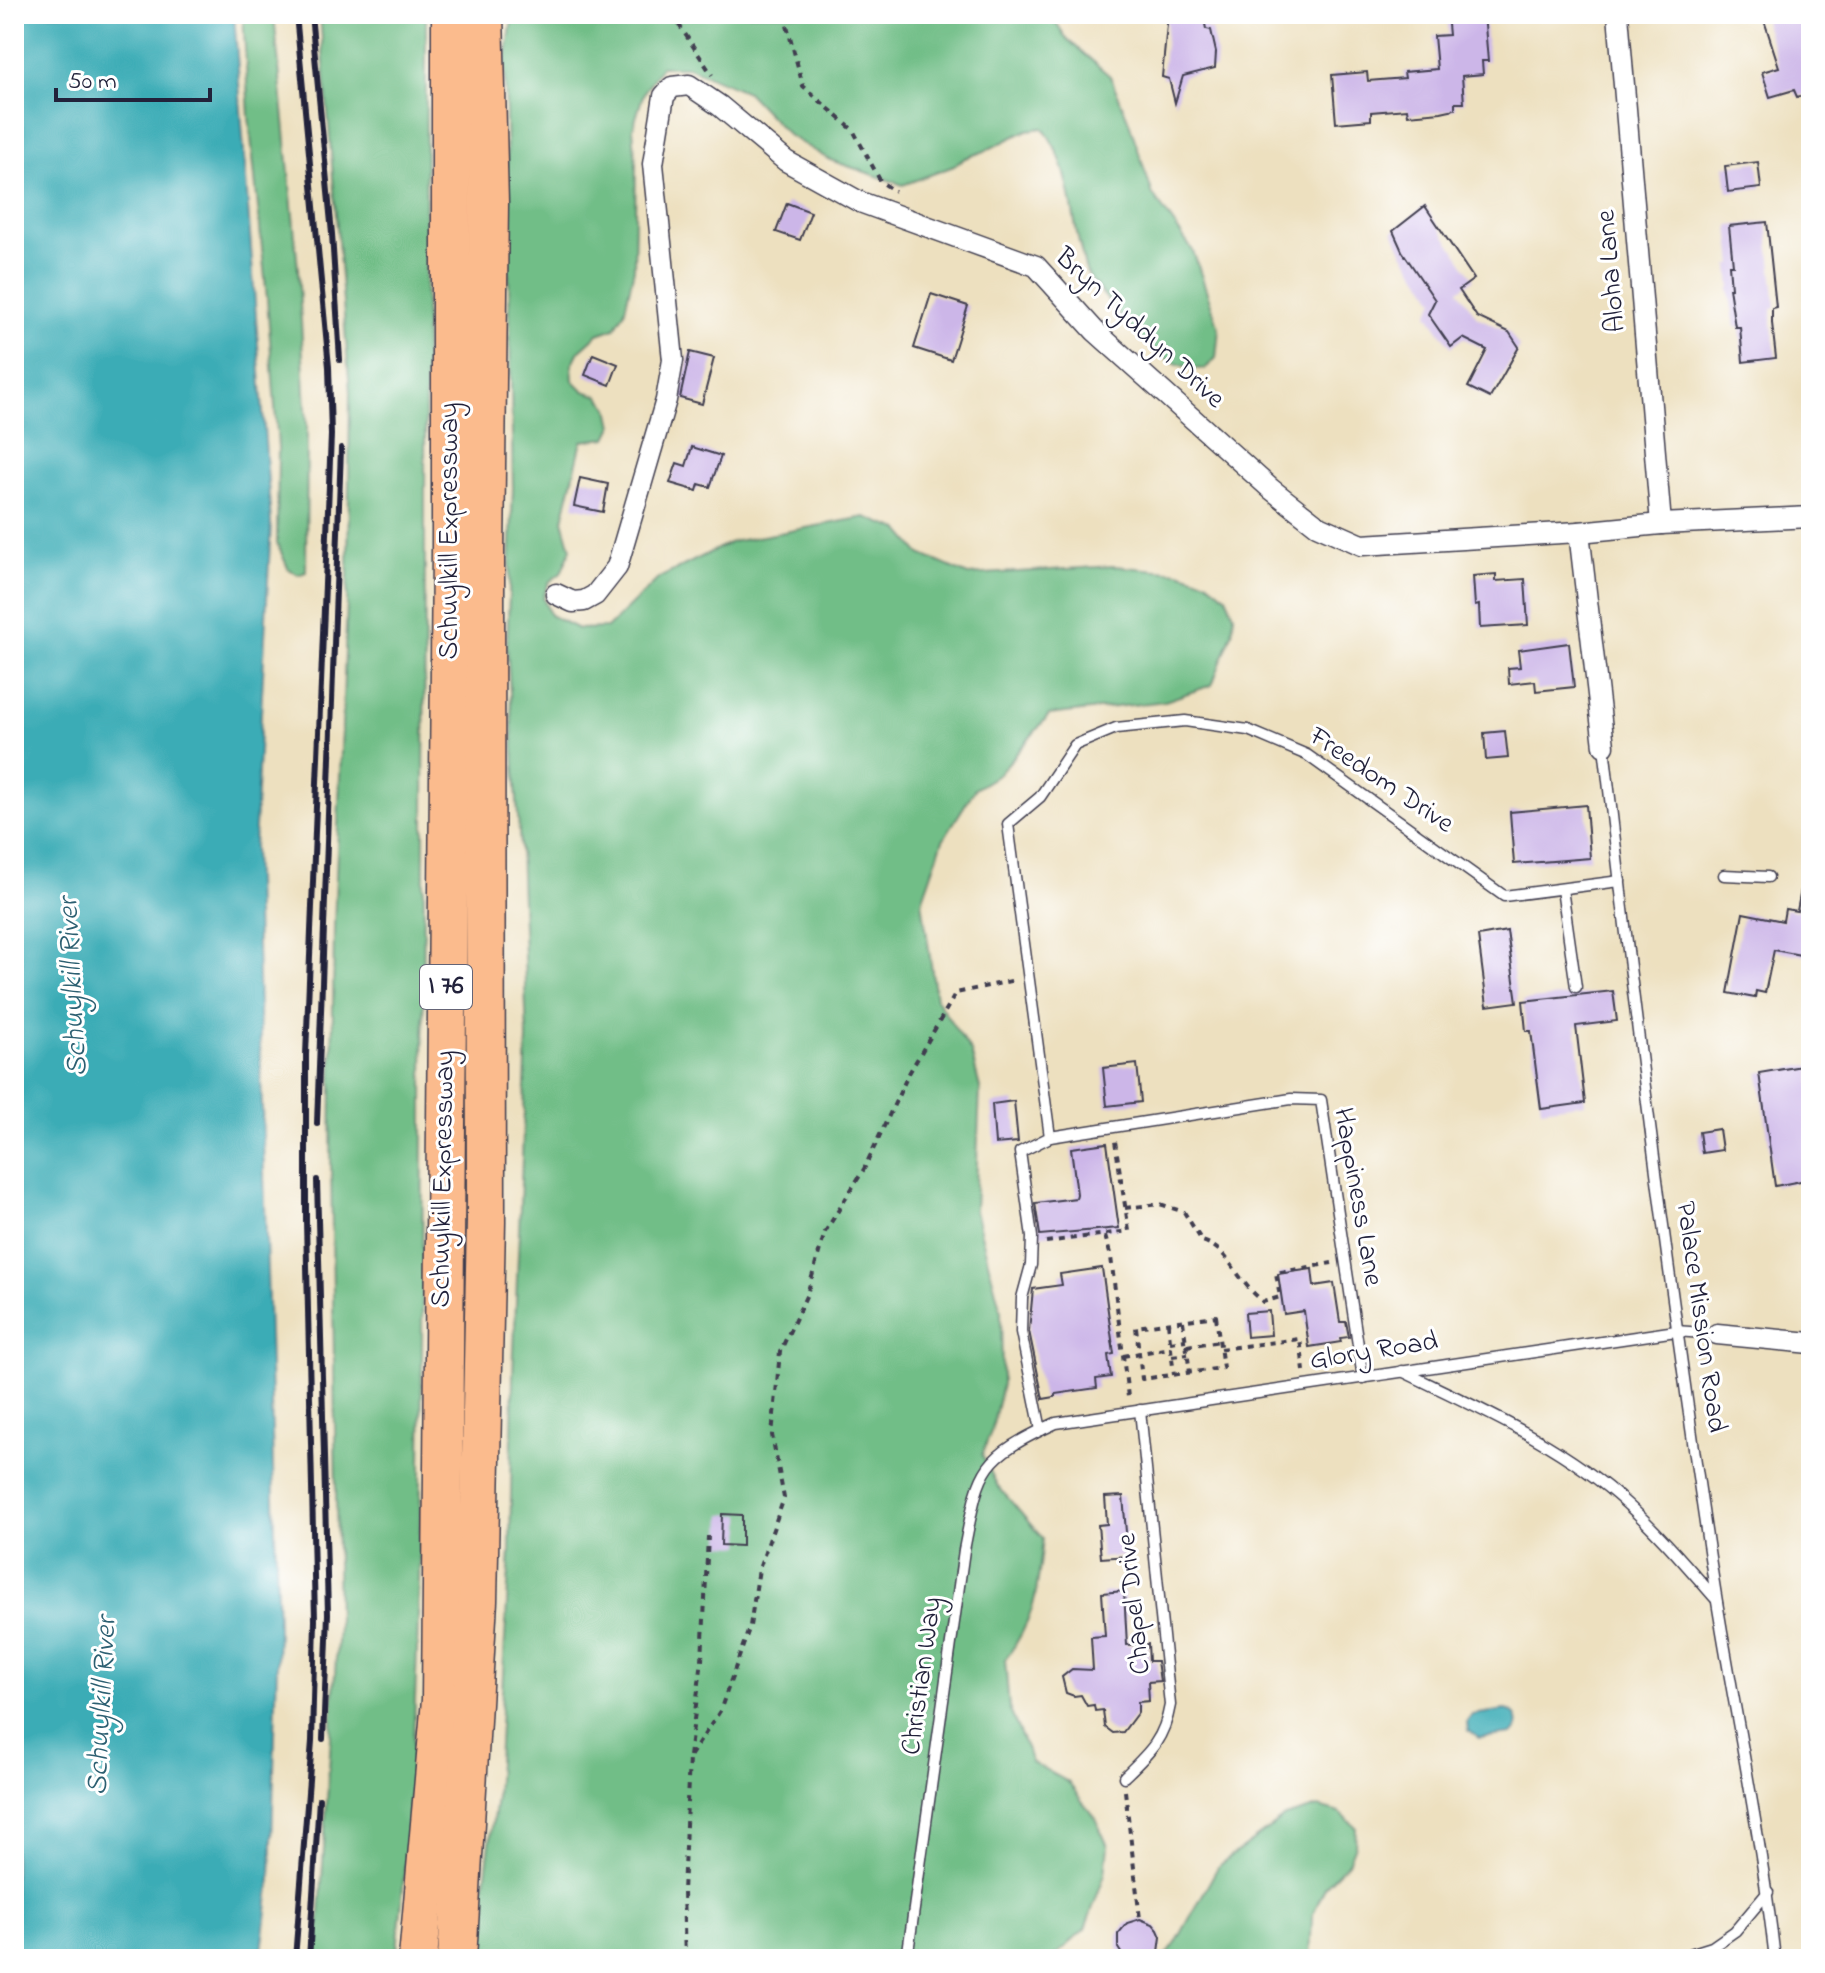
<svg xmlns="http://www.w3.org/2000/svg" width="1825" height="1973" font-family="'Indie Flower',sans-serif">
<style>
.forest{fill:#71be87;stroke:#4a7061;stroke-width:2}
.water{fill:#3bacb6;stroke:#2e6778;stroke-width:2}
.building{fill:#ccb6e8}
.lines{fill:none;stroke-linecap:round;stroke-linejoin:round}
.service-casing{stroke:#403e4f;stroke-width:13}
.minor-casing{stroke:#403e4f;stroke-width:23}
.motorway-casing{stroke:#403e4f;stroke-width:41}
.path{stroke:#403e4f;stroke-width:4;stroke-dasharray:6 6;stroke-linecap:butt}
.service{stroke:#fff;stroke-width:10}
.minor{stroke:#fff;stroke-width:20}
.motorway{stroke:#fbbb8d;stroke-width:38}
.rail{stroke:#22223b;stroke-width:6}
.labels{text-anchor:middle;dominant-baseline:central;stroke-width:6;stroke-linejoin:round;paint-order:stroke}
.shield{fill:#fff;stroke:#646476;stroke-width:2}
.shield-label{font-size:26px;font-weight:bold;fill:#22223b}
.street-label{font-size:28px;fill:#22223b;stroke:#fff}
.water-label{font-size:30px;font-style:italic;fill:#2d6072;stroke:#fff}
</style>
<rect width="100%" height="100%" fill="#fff"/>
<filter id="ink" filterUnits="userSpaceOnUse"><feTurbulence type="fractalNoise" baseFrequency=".0125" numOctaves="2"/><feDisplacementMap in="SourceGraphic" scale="16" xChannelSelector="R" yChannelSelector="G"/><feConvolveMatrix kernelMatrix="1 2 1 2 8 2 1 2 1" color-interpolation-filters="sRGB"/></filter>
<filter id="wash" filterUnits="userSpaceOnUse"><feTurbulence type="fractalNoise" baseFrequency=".006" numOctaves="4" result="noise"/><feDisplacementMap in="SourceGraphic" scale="32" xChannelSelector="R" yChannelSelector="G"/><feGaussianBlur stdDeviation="1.8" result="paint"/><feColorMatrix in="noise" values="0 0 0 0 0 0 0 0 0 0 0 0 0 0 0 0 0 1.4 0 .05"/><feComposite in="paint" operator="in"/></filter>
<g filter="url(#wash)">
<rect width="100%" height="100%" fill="#ede0bf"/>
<g class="forest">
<path d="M243,14H274L298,269L307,426L306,572L298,575L288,568L277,543L278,447L267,299L249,117Z"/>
<path d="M320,14H426C426,382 424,751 423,1119C421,1399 426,1680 396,1959H317L338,1626L331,1165L334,926L348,576L350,391Z"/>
<path d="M513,14H1051L1066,38L1110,76L1128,119L1153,195L1193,251L1219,328L1216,358L1205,369C1161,369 1134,334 1109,302C1102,292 1092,283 1087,273C1083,264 1082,252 1079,243C1070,203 1069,162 1043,128L1027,130L985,151L965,158L954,166L903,185L830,160L788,135L747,92L688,67H661L644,92L633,128L636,164L634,269L624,313L615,328L598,334L579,351L572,365L573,380L584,391L599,396L609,408L613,426L607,438L582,441L563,520L571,549L561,573L549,582L543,598L550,615L578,629L607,628L659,578L731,542L865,517L900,530L920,554L968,575L1114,566L1179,572L1207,581L1226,596L1234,615L1232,633L1212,685L1165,701L1049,715L999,774L975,789L943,840L922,901L936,999L971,1052L980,1088L975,1211L1001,1311L1002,1384L992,1429L982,1455L997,1485L1043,1539C1037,1591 1037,1616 1005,1660L1009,1708L1032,1762L1068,1782L1096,1820L1108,1846L1105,1874L1085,1929L1051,1959H475L496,1797L510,1551L513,1375L527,1038L520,847L507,646L513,488L505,65Z"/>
<path d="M1318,1807L1340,1813L1356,1827L1355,1845L1348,1863L1326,1885L1312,1916L1310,1959H1164L1176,1943L1219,1865L1285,1817Z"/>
</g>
<g class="water">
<path d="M14,14H234L271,523L254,847L278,1627L271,1879L261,1959H14Z"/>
<path d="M1505,1710C1518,1712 1522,1725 1512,1734L1479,1738L1468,1731L1467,1722L1472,1715Z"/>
</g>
<g id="blocks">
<g class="building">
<path d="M1164,14H1203L1206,29L1211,30L1216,52L1215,68L1183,76L1175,103L1169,79L1162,77L1167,24Z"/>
<path d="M1447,14H1484L1488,61H1482L1483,74L1462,76L1464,103H1455V109L1441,112L1408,115L1407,109L1371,112V120L1336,123L1332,75L1367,72L1368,81L1405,78L1404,72L1437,69L1434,36L1449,35Z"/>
<path d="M1762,14H1811V93L1797,97L1794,90L1770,97L1762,72L1779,67Z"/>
<path d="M1758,162L1761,188L1728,192L1725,166Z"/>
<path d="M787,203L811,212L800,240L776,232Z"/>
<path d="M1425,206L1474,279L1459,290L1477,317L1509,332L1519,347L1490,398L1468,387L1487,350L1463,338L1451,347L1428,314L1435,300L1402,251L1393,231Z"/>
<path d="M1767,222L1776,307L1772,308V323L1776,358L1743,362L1740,327H1735L1729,288H1731L1729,265H1733L1729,226Z"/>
<path d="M931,294L968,306L951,360L914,348Z"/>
<path d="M690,352L714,358L702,404L680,398Z"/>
<path d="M593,354L618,364L610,385L585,375Z"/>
<path d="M692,447L721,456L710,487L699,484L697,491L670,483L677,463L686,466Z"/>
<path d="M580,478L608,484L603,512L574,506Z"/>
<path d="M1496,574V581L1525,579L1528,625L1480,628L1479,605L1475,606L1473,576Z"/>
<path d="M1569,643L1574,687L1536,691L1535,681L1509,684L1508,668L1520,667L1518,650Z"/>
<path d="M1505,731L1508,758L1486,760L1484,733Z"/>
<path d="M1586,805L1590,858L1514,864L1510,812Z"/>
<path d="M1803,879L1811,880V957L1774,950L1765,993L1756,991L1755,998L1728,993L1743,913L1783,921L1785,909L1797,911Z"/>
<path d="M1507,931L1517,1002L1487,1006L1478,936Z"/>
<path d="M1613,991L1617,1021L1576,1026L1585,1103L1541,1109L1531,1031H1526L1523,1001Z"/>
<path d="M1137,1064L1141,1102L1107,1106L1103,1068Z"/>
<path d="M1808,1065L1811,1066V1179L1775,1186L1759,1073Z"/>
<path d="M1014,1101L1018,1142L995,1144L992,1104Z"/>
<path d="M1719,1129L1722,1150L1702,1153L1699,1132Z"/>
<path d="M1107,1143L1119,1228L1040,1235L1035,1203L1076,1198L1077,1194L1071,1148Z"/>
<path d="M1102,1268L1114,1354L1108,1355L1111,1377L1096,1379L1097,1388L1055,1394V1397L1043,1399L1029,1331L1033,1289L1062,1285L1060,1274Z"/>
<path d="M1312,1269L1314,1286L1334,1283L1340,1322H1346L1349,1337L1340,1338L1341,1342L1309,1347L1304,1311L1284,1314L1278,1274Z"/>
<path d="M1269,1311L1271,1335L1247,1337L1245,1313Z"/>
<path d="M1123,1496L1128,1556L1101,1558L1098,1525L1107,1524L1105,1497Z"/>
<path d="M722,1514L742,1515V1546L721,1545Z"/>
<path d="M1124,1591L1127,1645L1148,1644L1149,1661H1157L1160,1681L1148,1682L1149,1701L1138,1702V1712L1123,1732L1113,1733L1105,1727L1103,1710L1095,1711L1094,1705L1087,1706L1081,1695L1074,1696L1066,1693L1062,1677L1072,1669L1093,1670L1091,1637L1105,1636L1102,1593Z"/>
<path d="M1140,1919L1153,1924L1158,1930L1161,1937L1159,1952L1153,1959H1125L1118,1948V1934L1127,1923Z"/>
</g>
</g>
</g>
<g filter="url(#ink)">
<use href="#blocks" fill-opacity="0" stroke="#403e4f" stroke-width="2"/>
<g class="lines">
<g class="service-casing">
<g id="service">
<path d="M1604,746C1635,1019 1670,1292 1711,1564C1731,1696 1760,1826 1775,1959"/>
<path d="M1724,875L1768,877"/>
<path d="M1562,889L1576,987"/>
<path d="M1050,1137L1291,1099L1321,1100L1363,1378"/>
<path d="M1402,1371C1480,1409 1563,1445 1627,1504C1659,1533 1687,1566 1715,1598"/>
<path d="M1041,1430L1021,1332L1022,1298L1031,1265L1032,1237L1020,1152L1050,1137L1008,824L1040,797L1075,745L1116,728L1185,721L1248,730L1307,755L1504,896L1620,881"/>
<path d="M1124,1777C1149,1753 1164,1740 1170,1705L1140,1410"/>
<path d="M907,1959L964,1550C980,1469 978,1459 1056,1423L1676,1331L1717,1334"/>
<path d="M1674,1959L1712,1947L1735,1931L1768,1892"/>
</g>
</g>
<g class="minor-casing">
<g id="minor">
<path d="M1618,14L1661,524"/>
<path d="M1579,532L1604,746"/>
<path d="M556,594L573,602L584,601L595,595L617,567L666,400L673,360L653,164L664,96L672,87L689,85L720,106L786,161L860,202L1036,266L1095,331L1271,489L1317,525L1362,545L1579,532L1661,524L1811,517"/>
<path d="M1717,1334L1811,1343"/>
</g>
</g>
<g class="motorway-casing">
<g id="motorway">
<path d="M418,1959L441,1700L451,548V14"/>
<path d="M457,1959L478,1601L486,1222L485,556L489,203L484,14"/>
</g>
</g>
<g class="path">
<path d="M672,14L712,75"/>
<path d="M784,14L803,86L853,130L881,182L895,191"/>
<path d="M1125,1208L1160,1204L1184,1212L1202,1241C1223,1247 1231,1266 1244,1282C1249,1289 1257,1296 1263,1302L1280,1297L1276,1273L1332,1263"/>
<path d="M1105,1236L1111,1257L1128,1397"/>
<path d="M1046,1242L1129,1231L1115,1141"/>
<path d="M1216,1316L1223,1368L1142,1379L1136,1327Z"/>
<path d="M1183,1321L1190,1373"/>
<path d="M1168,1323L1174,1375"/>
<path d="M1170,1342L1186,1340"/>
<path d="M1187,1346L1220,1341"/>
<path d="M1220,1349L1300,1339L1304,1371"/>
<path d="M1123,1356L1171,1348"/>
<path d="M1172,1356L1188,1354"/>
<path d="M689,1756L702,1661L708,1536"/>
<path d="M1125,1791L1140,1919"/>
<path d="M685,1959L683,1892L689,1758L720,1711L750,1626L759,1569L784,1498L772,1435L780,1352L807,1294L825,1232L864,1169L908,1075L956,993L1015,980"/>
</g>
<use href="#service" class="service"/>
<use href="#minor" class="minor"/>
<use href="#motorway" class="motorway"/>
<g class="rail">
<path d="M311,14L332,234L340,360"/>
<path d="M317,1124L341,448"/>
<path d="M317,1180L328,1614L323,1739"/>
<path d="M295,1959L312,1741L315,1620L306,1221V1055L331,435L329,367L296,14"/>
<path d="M309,1959L319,1799"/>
</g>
</g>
</g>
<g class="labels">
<rect class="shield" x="420" y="965" width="52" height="44" rx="6"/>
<g class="shield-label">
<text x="446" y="987">I 76</text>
</g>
<g class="street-label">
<text transform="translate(1612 271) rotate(-95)">Aloha Lane</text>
<text transform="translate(1139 329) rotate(43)">Bryn Tyddyn Drive</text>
<text transform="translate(450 531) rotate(-90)">Schuylkill Expressway</text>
<text transform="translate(1381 781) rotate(34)">Freedom Drive</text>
<text transform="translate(444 1179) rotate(-89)">Schuylkill Expressway</text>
<text transform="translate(1357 1197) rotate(80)">Happiness Lane</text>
<text transform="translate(1700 1317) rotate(82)">Palace Mission Road</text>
<text transform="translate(1374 1352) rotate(-9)">Glory Road</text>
<text transform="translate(1135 1604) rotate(-96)">Chapel Drive</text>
<text transform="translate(923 1676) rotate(-82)">Christian Way</text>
</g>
<g class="water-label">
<text transform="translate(74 987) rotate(-93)">Schuylkill River</text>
<text transform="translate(103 1706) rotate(-87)">Schuylkill River</text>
</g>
</g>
<rect width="1825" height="1973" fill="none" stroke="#fff" stroke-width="48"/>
<path d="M56 88v12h154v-12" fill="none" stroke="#22223b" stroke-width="4"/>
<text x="68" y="88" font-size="24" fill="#22223b" stroke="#ffffff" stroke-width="6" paint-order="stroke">50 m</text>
</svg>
